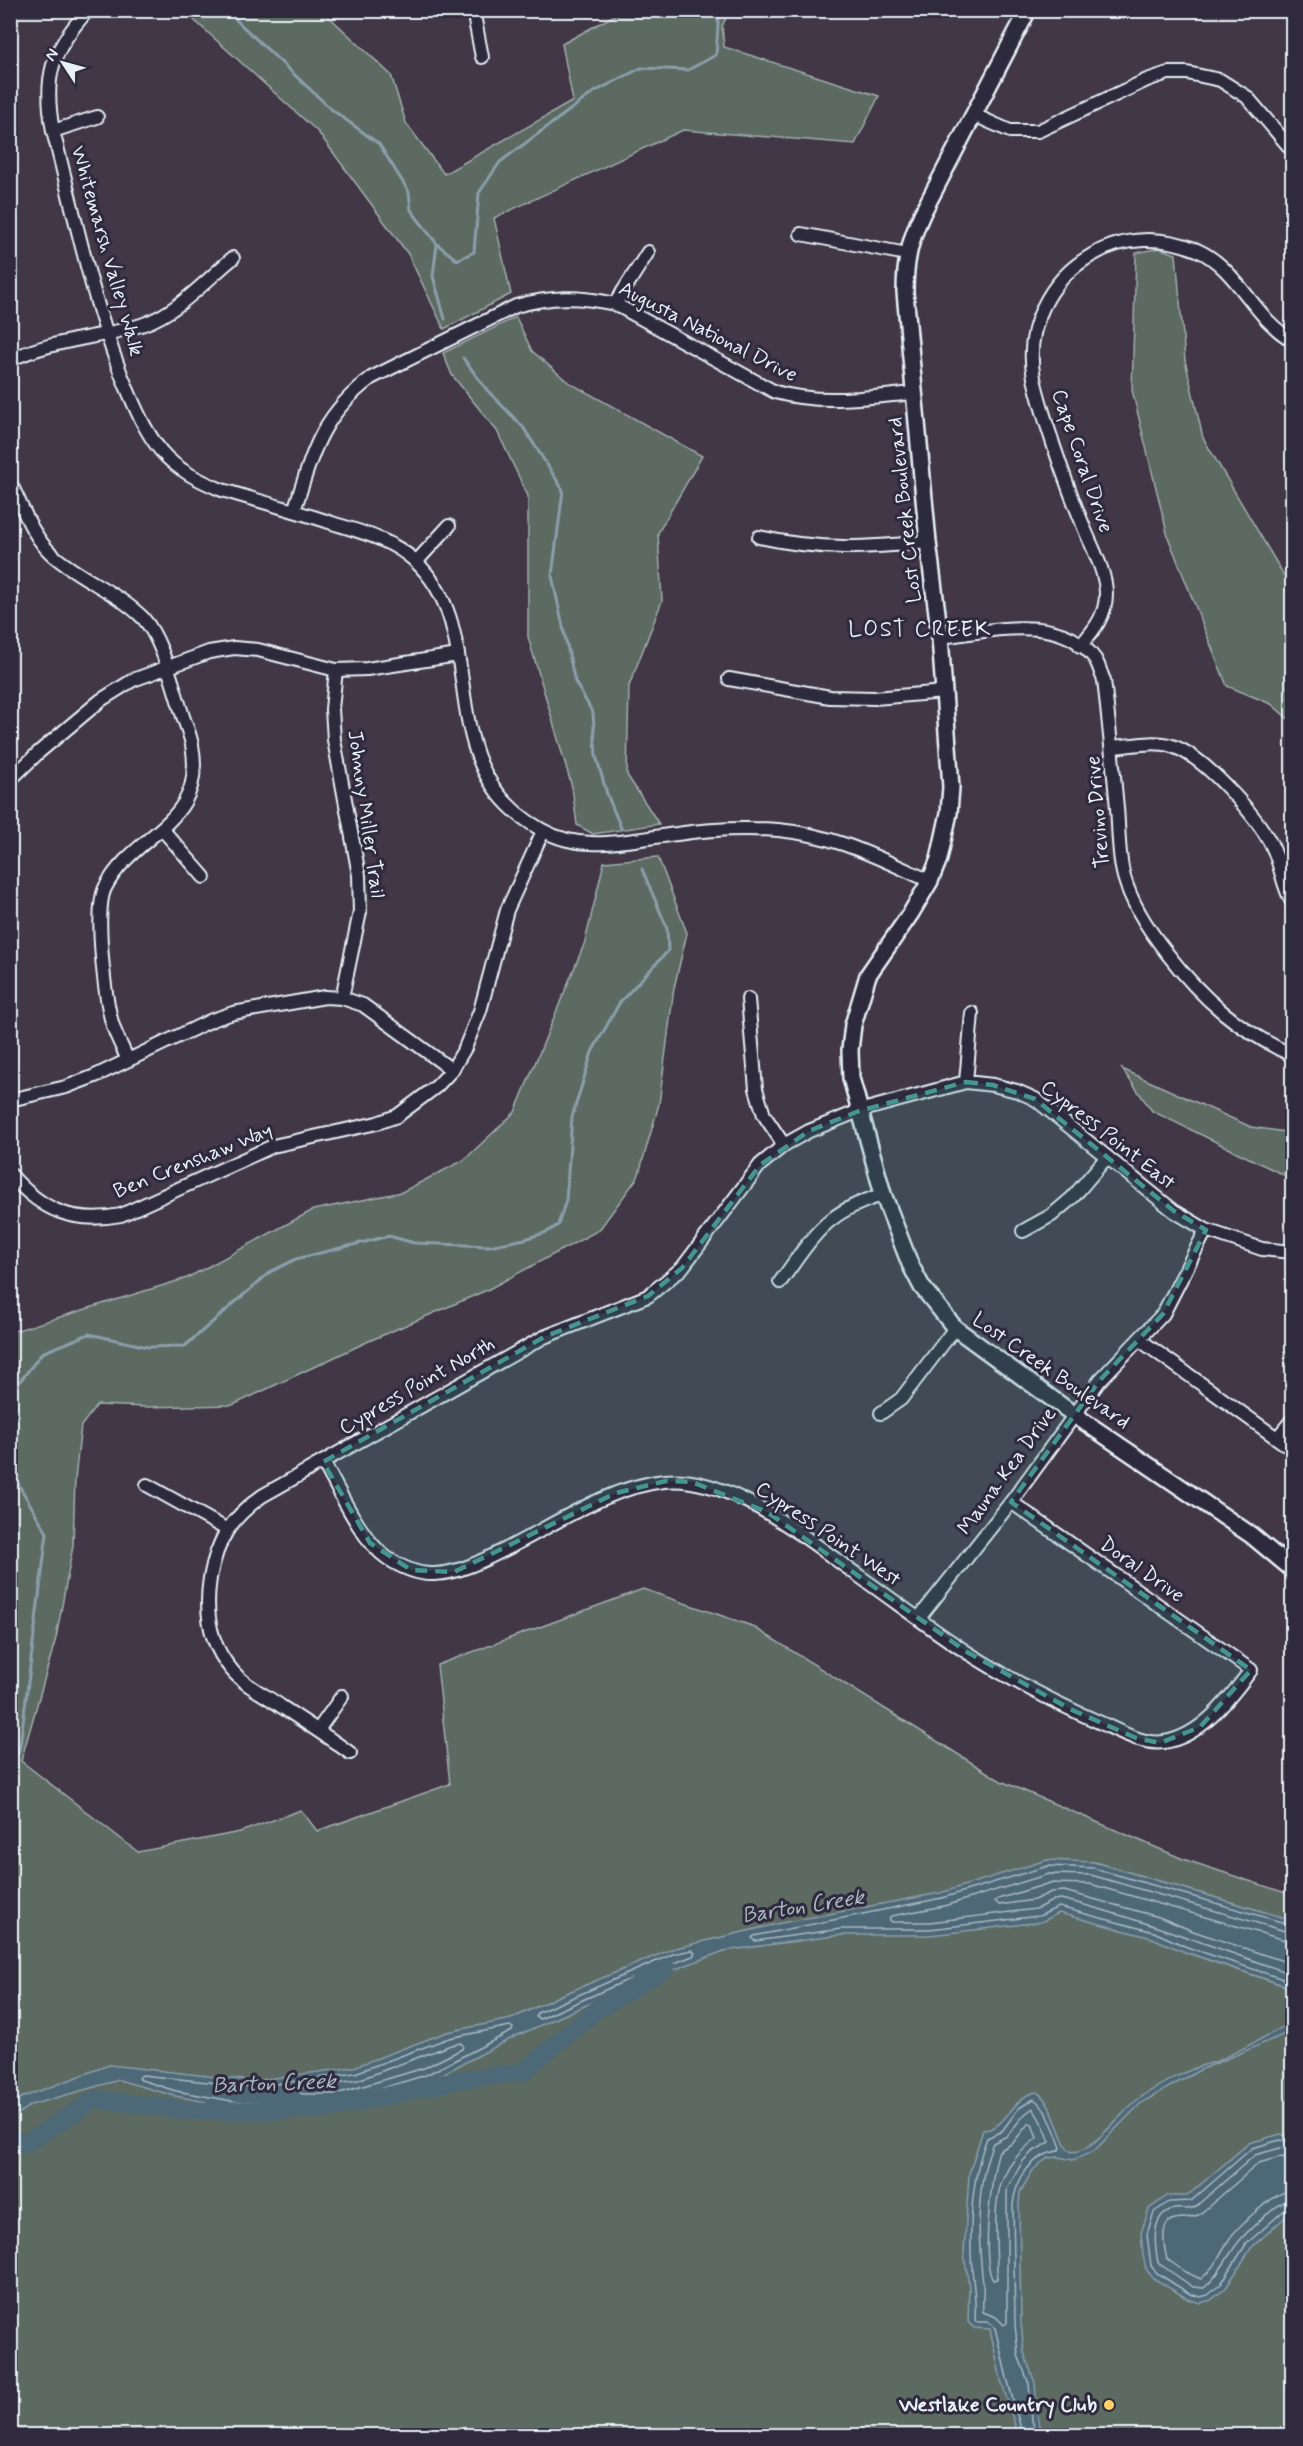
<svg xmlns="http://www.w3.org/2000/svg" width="1303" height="2446" font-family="Mynerve,sans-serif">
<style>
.green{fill:#5b6b62;stroke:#a2aead;stroke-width:1.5}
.water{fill:#4e6777;stroke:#8c9eab;stroke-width:1.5}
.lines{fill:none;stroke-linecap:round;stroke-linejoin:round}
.shore{stroke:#aabac4;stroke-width:1.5}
.stream{stroke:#8c9eab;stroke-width:3}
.river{stroke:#4e6777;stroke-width:18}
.minor-casing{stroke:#e8f1f8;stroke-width:16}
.tertiary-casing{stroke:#e8f1f8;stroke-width:20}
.minor{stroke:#2f2a3d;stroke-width:12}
.tertiary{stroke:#2f2a3d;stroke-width:15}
.marked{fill:#459590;fill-opacity:0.2;stroke:#459590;stroke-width:4.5;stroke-dasharray:12 8;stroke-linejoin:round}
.poi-dot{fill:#ffd166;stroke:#2f2a3d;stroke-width:2}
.labels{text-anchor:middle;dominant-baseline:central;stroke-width:6;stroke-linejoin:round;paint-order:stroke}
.street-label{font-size:21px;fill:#e8f1f8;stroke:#2f2a3d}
.poi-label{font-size:21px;font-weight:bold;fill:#e8f1f8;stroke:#2f2a3d;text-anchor:end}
.neighbourhood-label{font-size:22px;letter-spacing:1.5px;fill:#e8f1f8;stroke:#2f2a3d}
.water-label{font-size:22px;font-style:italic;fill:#aabac4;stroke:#2f2a3d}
</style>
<rect width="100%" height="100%" fill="#413746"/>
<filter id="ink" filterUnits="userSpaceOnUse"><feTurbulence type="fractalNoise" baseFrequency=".0167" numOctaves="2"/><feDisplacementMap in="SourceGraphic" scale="12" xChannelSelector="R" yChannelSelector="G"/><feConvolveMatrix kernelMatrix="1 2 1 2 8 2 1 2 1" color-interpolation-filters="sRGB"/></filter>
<g filter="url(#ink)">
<g class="green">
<path d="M184,11H323L391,75L406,123L444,174L573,101L562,44L622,11H730L722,26L724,47L879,96L855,144L683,130L494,218L511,294L444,329L408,254L318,132Z"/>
<path d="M1159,248L1176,254L1185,360L1203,438L1292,589V722L1271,704L1227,686L1168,537L1132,390L1136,253Z"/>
<path d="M516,317L532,351L568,382L702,456L658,533L662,601L629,686L627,775L659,824L593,834L577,825L572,787L528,637V496L497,431L452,375L443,353Z"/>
<path d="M658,857L687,933L674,988L659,1104L638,1177L599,1230L487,1290L369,1341L233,1405L146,1407L97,1405L81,1426L75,1479L73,1546L56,1638L21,1761L138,1852L240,1832L301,1810L317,1831L450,1784L437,1665L643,1589L752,1626L1001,1781L1183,1859L1292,1895V1920L1094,1862L1185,1952L1292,1988V2435L11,2436V1332L187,1278L313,1210L402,1192L464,1160L515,1112L585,942L604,862Z"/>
<path d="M1122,1069L1251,1127L1292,1133V1179L1152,1111Z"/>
</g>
<g class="water">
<path d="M1047,1860L1094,1862L1292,1920V1988L1185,1952L1152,1938L1059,1913L1041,1922L931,1935H842L724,1951L625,1988L516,2036L429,2081L337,2108H237L175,2096L119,2080L31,2105L19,2113L11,2112V2097L18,2099L109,2065L253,2081L354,2067L447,2032L511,2019L559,1996L672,1949L781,1923L940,1893Z"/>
<path d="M1292,2022V2031L1198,2071L1141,2103L1094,2151L1073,2160L1059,2157L1048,2158L1041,2163L1033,2170L1020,2192L1019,2205L1021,2323L1024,2353L1035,2383L1038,2420L1044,2435H1018L1001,2380L990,2329L974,2328L968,2322L969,2287L964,2253L969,2174L983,2130C1008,2129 1011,2096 1037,2092C1054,2103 1061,2146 1070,2151C1088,2159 1123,2110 1137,2100C1150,2090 1182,2073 1198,2067C1203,2065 1209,2064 1215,2062C1242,2050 1267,2036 1292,2022Z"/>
<path d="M1281,2134L1292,2137V2211L1251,2248L1226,2288L1211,2300L1200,2303L1188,2299L1153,2278L1146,2269L1143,2255L1141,2233L1149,2209L1167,2196H1187L1249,2143Z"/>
</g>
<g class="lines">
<g class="shore">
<path d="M1292,1925L1093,1868L1048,1866L942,1898L754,1936L752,1938L755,1941L841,1929H930L1039,1916L1059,1907L1154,1932L1187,1947L1292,1982"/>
<path d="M1292,1933L1091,1875L1049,1874L944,1906L891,1916L889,1919L892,1922H930L1036,1909L1054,1900L1061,1899C1140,1918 1215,1948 1292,1974"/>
<path d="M1292,1942L1090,1884L1050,1883L998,1899L995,1901L999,1905L1034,1900L1051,1892L1064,1891L1159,1917L1193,1931L1292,1964"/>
<path d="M692,1950L695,1953L693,1956L623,1982L540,2019L536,2017L537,2013L673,1954Z"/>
<path d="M510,2026L513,2028L512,2031L426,2075L336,2102H238L176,2091L141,2080L139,2078L142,2075L254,2087L355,2073L449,2038Z"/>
<path d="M461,2043L463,2046L462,2049L424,2068L336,2094H302L299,2092L301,2088L358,2080L451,2045Z"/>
<path d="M1033,2108L1045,2129L1050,2142L1032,2152L1023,2161L1007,2189V2323L1004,2325L996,2317L983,2312C982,2302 984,2293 983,2284C978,2239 975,2186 993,2143L1007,2136L1025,2114Z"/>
<path d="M1028,2124H1032L1037,2138C987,2175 996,2213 997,2270V2279L993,2280C981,2262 991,2173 999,2151L1013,2143Z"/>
<path d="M1292,2142L1280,2140L1252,2148L1191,2201L1169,2202L1154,2212L1147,2234L1151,2266L1157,2273L1190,2294L1200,2297L1208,2295L1221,2284L1246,2244L1287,2208L1292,2207"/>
<path d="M1292,2150L1280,2148L1255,2155L1195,2207C1187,2211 1179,2207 1171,2210C1150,2216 1155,2247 1158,2263L1193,2287L1204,2288C1221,2274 1227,2255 1241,2239C1250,2229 1280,2200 1292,2199"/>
<path d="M1292,2159L1280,2157L1259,2163L1200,2214C1191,2219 1184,2217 1175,2219C1159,2221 1164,2248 1167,2259L1185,2272L1201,2279C1216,2267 1222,2248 1233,2234C1244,2221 1276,2191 1292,2190"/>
<path d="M1023,2436L1007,2378L995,2328L988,2322H977L975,2320C977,2297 971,2275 971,2251C970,2214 973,2173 987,2138L1002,2131L1019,2108L1034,2099C1047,2108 1056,2133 1061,2148L1058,2151C1032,2155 1016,2178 1013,2204L1015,2324L1018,2355L1029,2384L1032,2421L1038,2436"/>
</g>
<g class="stream">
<path d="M230,10L237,21L331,109L379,144L409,192L411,210L437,244L433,276L445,319"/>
<path d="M437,244L457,260L474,252L479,193L500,162L594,92L641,68L688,70L716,55L719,10"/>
<path d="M463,358L487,390L523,427L563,490L552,576L575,682L593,713L596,756L607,794L621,828"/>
<path d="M10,1394L42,1353L89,1334L148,1347L185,1346L270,1272L296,1259L389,1236L414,1243L489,1246L525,1239L547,1232L558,1225L566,1200L572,1117L592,1052L620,1002L668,951L667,928L642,869"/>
<path d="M10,1470L47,1533L20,1746L18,1753L10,1755"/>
</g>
<path class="river" d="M10,2137L25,2144L95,2099L191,2111L329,2109L457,2080L523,2072L596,2010L666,1968"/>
<g class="minor-casing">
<g id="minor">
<path d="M88,10C51,51 43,77 53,131C74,212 91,296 121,374C132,400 143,429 161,451C177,470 200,481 222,490C259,501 296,511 332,523C361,532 393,540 415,561C494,634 426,767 542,830C584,854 632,839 677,834C710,829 745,828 778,830C836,835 878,858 930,881"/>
<path d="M473,10L482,57"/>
<path d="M974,115L1010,131H1038L1147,80L1168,73H1187L1220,80L1247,97L1292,150"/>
<path d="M53,131L97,117"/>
<path d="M801,234L907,254"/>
<path d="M615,304L648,252"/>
<path d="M10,360C50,340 102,338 144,324C178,312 206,280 233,258"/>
<path d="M10,482C22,506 33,539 54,556C81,579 118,593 143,618C162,639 172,683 181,710C184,721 190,733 192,745C207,825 134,831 105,888C94,911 105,1000 113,1026C117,1038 123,1049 128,1060"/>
<path d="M294,511C313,452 320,417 371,378L516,306C551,296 580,296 615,304L775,392C821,405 868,397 915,393"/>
<path d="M759,537C822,551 866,548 928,542"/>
<path d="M416,562L449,526"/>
<path d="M940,637C988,632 1061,611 1095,659C1099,665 1101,674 1104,680C1109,723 1113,765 1117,808C1119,830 1118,855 1124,877C1132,905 1148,929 1166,952C1202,999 1238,1030 1292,1055"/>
<path d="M1080,646C1094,630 1106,616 1106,594C1106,571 1091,546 1083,525C1069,491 1057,457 1046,422C1042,408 1037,393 1034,378C1024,329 1049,279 1092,255C1124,236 1163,236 1197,250C1238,268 1253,318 1292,340"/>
<path d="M336,670L332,709L334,740L359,875L360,912L342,998"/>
<path d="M729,679L830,697L875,698L944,692"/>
<path d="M1112,747C1131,746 1153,740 1172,746C1204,756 1257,816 1272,846C1281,864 1282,885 1292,902"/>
<path d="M10,780L39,752L101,700L133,680L209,652L234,648L258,650L336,670L367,669L458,655"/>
<path d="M162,829L204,877"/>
<path d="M748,999L756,1089L764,1115L784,1145"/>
<path d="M966,1082L972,1013"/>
<path d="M10,1100L66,1087L95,1076L212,1020L233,1013L325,997L342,998L363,1005L452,1070"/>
<path d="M10,1174C42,1211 73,1224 121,1215L273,1146L377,1123L397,1116L437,1086L452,1070L465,1048L480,1011L507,910L543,831"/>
<path d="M1023,1231L1052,1215L1073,1197L1107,1157"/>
<path d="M780,1282C796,1261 811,1235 832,1219C847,1207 865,1201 883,1194"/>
<path d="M1140,1340L1292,1449"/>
<path d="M881,1413L901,1399L955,1328"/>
<path d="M1277,1438L1292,1420"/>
<path d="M323,1462C339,1490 361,1540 387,1558C400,1567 419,1575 434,1574C460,1573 484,1560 506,1549C555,1524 609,1487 664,1481C691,1478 720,1488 744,1500C785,1520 822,1550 859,1576C896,1602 931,1629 968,1653C1011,1680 1055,1703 1101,1723C1119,1731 1143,1745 1164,1742C1202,1736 1229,1699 1251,1670L1011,1502"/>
<path d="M147,1485L226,1529"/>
<path d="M919,1618L1011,1502L1100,1380L1163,1314L1206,1230"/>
<path d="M318,1730L342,1696"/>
<path d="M350,1753C328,1737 305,1722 282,1707C266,1695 243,1685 231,1669C209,1643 205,1610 210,1578C217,1540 230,1519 262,1496L544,1337L648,1296L682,1268L760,1165L784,1145L809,1131L859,1111L966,1082L993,1085L1017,1091L1035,1099L1174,1211L1206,1230L1262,1249L1292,1252"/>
</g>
</g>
<g class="tertiary-casing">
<path id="tertiary" d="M1028,10L922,214C910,240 905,262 905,292L928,542L940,637L951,787L949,813L939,859L930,881L911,913L868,975L853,1025L850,1050L851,1078L883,1194L910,1264L922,1287L955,1328L1073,1414L1251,1535L1292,1569"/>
</g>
<use href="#minor" class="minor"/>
<use href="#tertiary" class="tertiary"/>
</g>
</g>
<path class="marked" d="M966,1082L993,1085L1035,1099L1174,1211L1206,1230L1163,1314L1100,1380L1011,1502L1251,1670L1200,1727L1160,1743L1136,1738L1070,1709L967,1652L767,1512L692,1482L666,1481L616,1493L454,1572L411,1570L370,1543L323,1462L544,1337L648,1296L682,1268L760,1165L809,1131L859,1111Z"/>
<circle class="poi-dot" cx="1109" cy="2405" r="6"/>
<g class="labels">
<g class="street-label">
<text transform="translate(107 251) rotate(74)">Whitemarsh Valley Walk</text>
<text transform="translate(708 332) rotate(27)">Augusta National Drive</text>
<text transform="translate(1082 461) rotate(71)">Cape Coral Drive</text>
<text transform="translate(905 510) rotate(-96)">Lost Creek Boulevard</text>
<text transform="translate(1098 812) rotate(-95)">Trevino Drive</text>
<text transform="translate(366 814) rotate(82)">Johnny Miller Trail</text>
<text transform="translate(1108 1135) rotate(38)">Cypress Point East</text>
<text transform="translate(193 1161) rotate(-22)">Ben Crenshaw Way</text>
<text transform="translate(1051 1371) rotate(35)">Lost Creek Boulevard</text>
<text transform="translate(417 1386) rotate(-30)">Cypress Point North</text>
<text transform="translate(1007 1471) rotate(-54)">Mauna Kea Drive</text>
<text transform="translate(828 1534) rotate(34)">Cypress Point West</text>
<text transform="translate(1142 1570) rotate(35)">Doral Drive</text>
</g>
<g class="poi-label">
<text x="1097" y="2405">Westlake Country Club</text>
</g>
<g class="neighbourhood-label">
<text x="920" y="630">LOST CREEK</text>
</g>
<g class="water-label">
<text transform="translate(803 1907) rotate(-9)">Barton Creek</text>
<text transform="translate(274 2084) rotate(-2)">Barton Creek</text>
</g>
</g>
<rect width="1303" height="2446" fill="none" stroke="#2f2a3d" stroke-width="36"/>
<rect x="18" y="18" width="1267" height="2410" fill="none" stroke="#e8f1f8" stroke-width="2" filter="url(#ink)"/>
<g transform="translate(63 63) rotate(306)" stroke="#2f2a3d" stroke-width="4.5" paint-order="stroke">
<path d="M0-4.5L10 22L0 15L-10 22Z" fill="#e8f1f8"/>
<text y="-9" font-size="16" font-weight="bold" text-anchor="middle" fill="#e8f1f8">N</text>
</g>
</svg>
